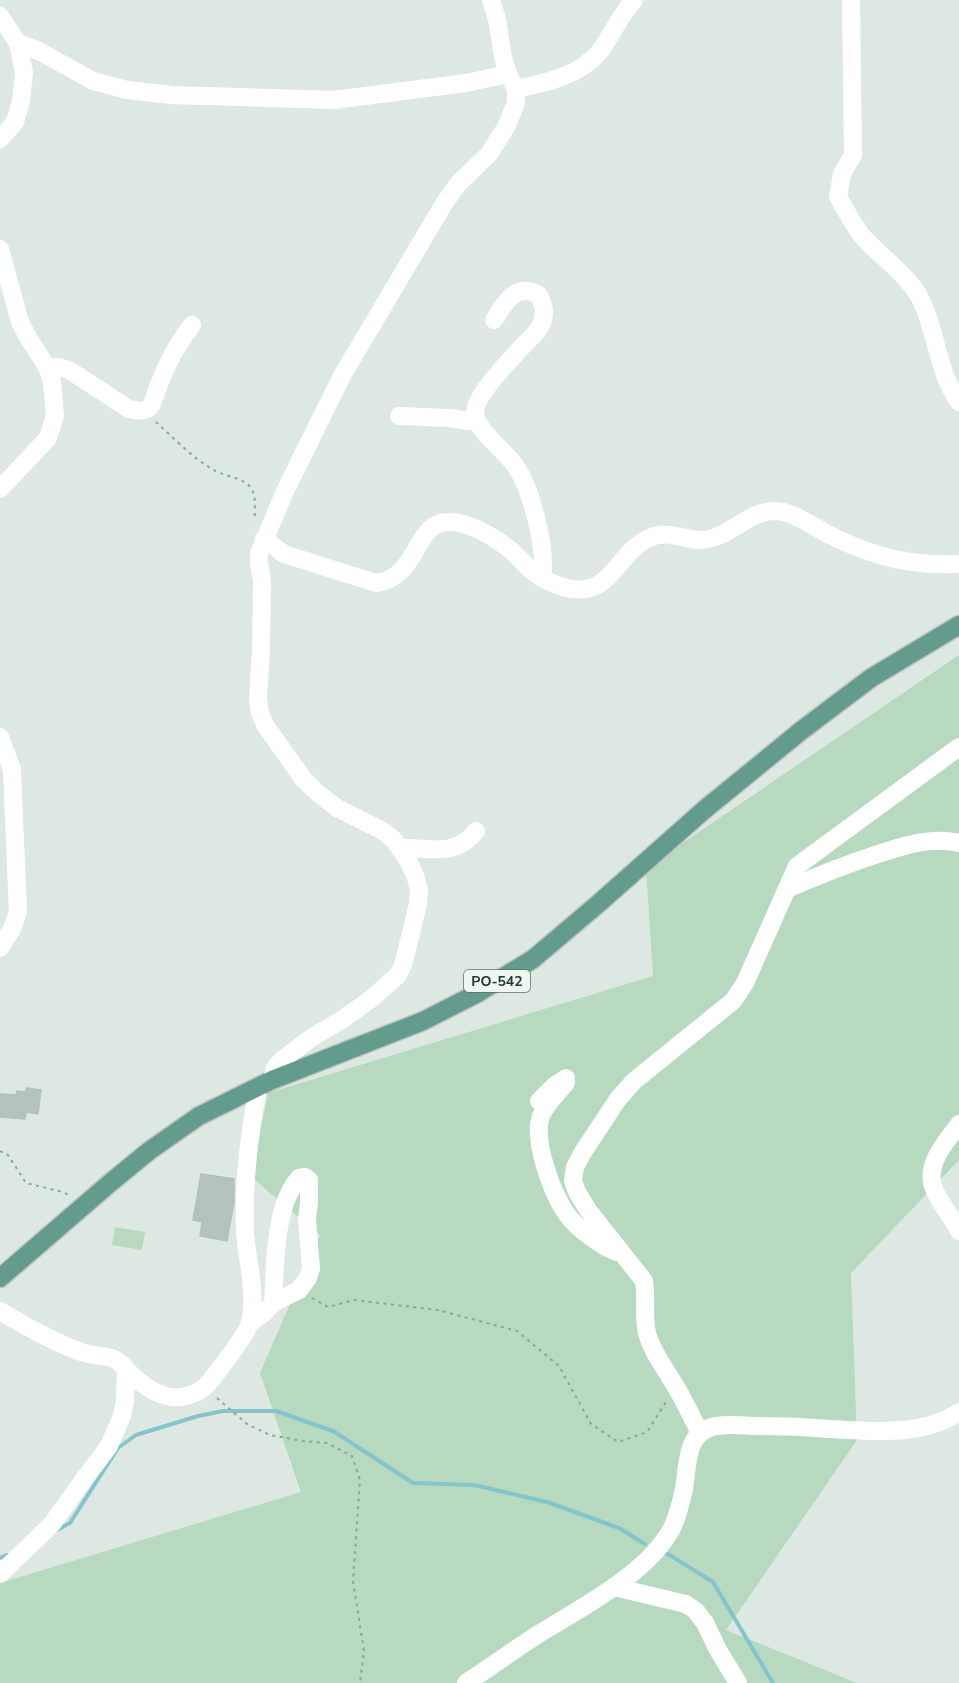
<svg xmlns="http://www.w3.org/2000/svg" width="959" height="1683" font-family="'Nunito Sans',sans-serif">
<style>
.green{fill:#b6d9bf}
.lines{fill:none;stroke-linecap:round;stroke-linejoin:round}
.stream{stroke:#86c4cc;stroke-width:4}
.building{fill:#b3c3bc;stroke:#b0c2ba;stroke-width:1.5}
.major-casing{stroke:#bcc3c1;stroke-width:21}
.path{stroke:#7fab9b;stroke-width:2;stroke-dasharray:3 4.5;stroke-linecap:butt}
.minor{stroke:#fff;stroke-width:18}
.major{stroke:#639c8c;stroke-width:18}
.labels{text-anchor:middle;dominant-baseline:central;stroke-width:5;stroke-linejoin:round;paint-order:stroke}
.shield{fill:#edf6f1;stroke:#5e706a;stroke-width:1.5}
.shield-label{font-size:14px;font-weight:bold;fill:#203730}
</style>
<rect width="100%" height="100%" fill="#dde8e3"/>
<g class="green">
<path d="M959,655V1160L851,1273L857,1440L726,1630L857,1683H0V1583L301,1492L260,1373L320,1235L251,1177L268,1093L653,976L646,868Z"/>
<path d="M115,1227L145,1232L142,1250L112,1245Z"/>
</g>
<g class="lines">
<g class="stream">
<path d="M57,1530L70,1523L118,1448L136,1435L198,1416L223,1411H276L333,1431L413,1483L474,1485L547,1502L619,1528L645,1544"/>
<path d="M668,1554L713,1582L773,1683"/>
<path d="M0,1558L7,1555"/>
</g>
</g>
<g class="building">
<path d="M26,1088L41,1090L38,1114L26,1112L25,1119L0,1117V1094L16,1095L17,1091L26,1092Z"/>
<path d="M201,1174L234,1179V1202L227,1241L200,1236L202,1222L193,1220Z"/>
</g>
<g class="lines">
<g class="major-casing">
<path id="major" d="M0,1278L110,1183L149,1151L199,1116L272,1080L423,1021L476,994L533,959L598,904L704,810L802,730L871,678L959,625"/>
</g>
<g class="path">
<path d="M156,422C174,438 192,458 214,470C225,477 243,477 251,488C257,498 254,510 255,520"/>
<path d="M0,1151L8,1155L26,1183L59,1191L72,1196"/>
<path d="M312,1298L328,1307L354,1300L438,1310L517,1331L559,1366L591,1424L618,1442L647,1432L666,1402"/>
<path d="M217,1398L247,1424L270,1435L303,1441L327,1443L352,1456L360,1480L353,1581L364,1651L360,1683"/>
</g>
<g class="minor">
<path d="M851,0L853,155L842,174L838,197C846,210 853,225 863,237C880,256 908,275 920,298C937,331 937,372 959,402"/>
<path d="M0,16L18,43L24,73L21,101L15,122L0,139"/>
<path d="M18,43L39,51L93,81L127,90L171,95L334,100L466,83L508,74"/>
<path d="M516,89C545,83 580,76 600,51C612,35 620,15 634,0"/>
<path d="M0,249L20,322L29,339L47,367L52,382L55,416L48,438L0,489"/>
<path d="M494,320C505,302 516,282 539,295C541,301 545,307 544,313C544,328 531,337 522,347C510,360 474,396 475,413C475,429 504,450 514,464C531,486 547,550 542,578"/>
<path d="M47,367H59L69,370L129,409C138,411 147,413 152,404C163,372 172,351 192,325"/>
<path d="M399,416L449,418L468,421L475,419"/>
<path d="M264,539L284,554L376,583C421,577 413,519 451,522C471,523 492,536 508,548C516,554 523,563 531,570C544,581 568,592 585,589C612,586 622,551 647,539C671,527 687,544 709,539C733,534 749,511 775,511C794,511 818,530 836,538C877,558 914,566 959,564"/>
<path d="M0,737L12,769L18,912L12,929L0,948"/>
<path d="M400,848C430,847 455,858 476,831"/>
<path d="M787,889C817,876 847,864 878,854C904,846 931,836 959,843"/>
<path d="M272,1080L275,1068L282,1060L311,1038L343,1019L371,999L398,975L403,965L411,933L418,904L419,890L416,878L409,862L394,840L383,831L337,808L319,794L304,780L265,725L260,713L258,698L261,650L262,582L259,562V553L285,491L343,374L445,202L458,184L489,154L506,127L516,103V89L508,74L503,57L497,19L491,0"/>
<path d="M539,1101L554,1086L566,1078V1083C558,1093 546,1103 541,1116C532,1140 553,1196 568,1216C578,1229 601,1246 616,1252"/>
<path d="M959,1124C945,1143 923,1166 935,1191C941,1205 952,1217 959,1231"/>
<path d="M0,1311C25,1326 53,1342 81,1352C91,1356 102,1355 112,1358C119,1361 125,1367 130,1373C142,1385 155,1395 172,1397C184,1398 197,1394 206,1386C214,1377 248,1333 250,1322C257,1295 247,1260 245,1232C243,1182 249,1135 258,1087"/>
<path d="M250,1323L264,1313L273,1303L299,1290L308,1278L311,1269L307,1219L309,1202V1180L305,1177L299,1178C274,1206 275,1267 273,1303"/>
<path d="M700,1433C692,1418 685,1402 676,1387C666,1370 652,1352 647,1333C643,1316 647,1298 644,1281L588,1210L577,1192L573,1181L575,1167L583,1152L618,1099L634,1081L733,1001L745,983L797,866L959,747"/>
<path d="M0,1574L52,1524L79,1486L109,1446L122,1416L125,1401L126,1369"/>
<path d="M614,1587L686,1604L696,1611L705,1623L718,1650L738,1683"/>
<path d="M466,1683C489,1668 511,1652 534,1637C577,1610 648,1574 672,1528C678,1516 681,1502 684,1489C688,1466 685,1435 712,1427C726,1423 744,1426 758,1426C782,1426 806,1427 830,1429C872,1431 923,1437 959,1412"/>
</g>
<use href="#major" class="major"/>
</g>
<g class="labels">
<rect class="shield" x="464" y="970" width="66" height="22" rx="4.5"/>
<g class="shield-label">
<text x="497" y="981">PO-542</text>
</g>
</g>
</svg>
